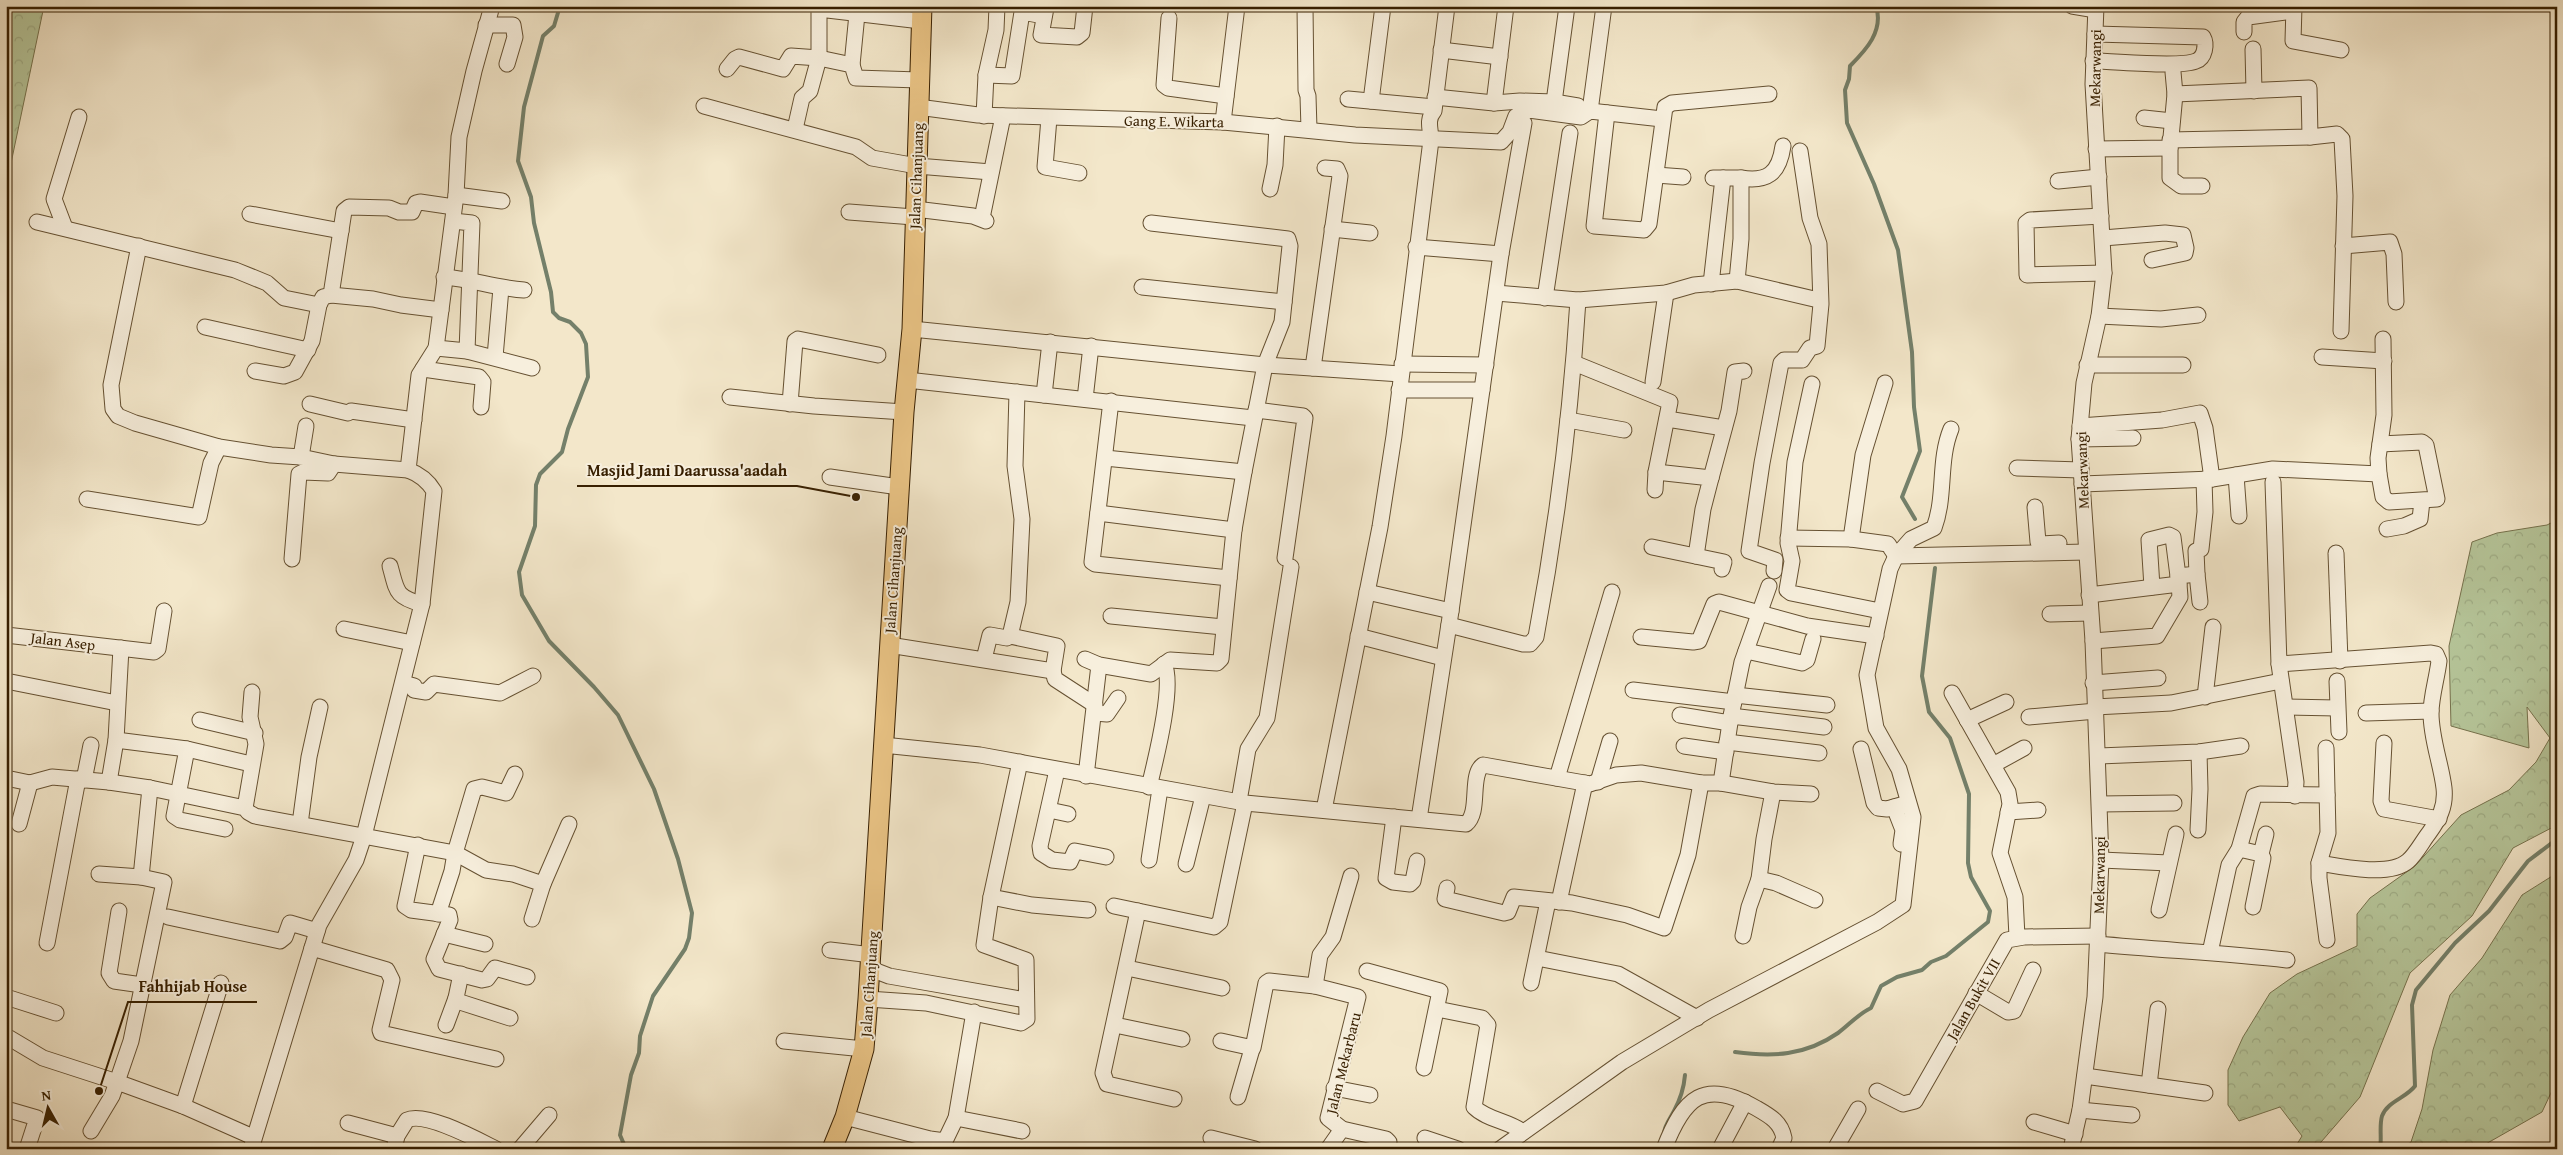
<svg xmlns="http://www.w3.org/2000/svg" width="2563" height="1155" font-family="'Gentium Book Plus',serif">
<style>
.forest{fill:url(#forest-crowns);stroke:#76724d}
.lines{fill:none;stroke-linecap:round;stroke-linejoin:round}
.stream{stroke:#74806a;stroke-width:4}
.minor-casing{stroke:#665132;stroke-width:17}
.major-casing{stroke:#371f00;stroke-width:21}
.minor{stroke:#f7efdd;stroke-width:15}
.major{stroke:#eac485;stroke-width:19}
.labels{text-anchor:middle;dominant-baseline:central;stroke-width:4;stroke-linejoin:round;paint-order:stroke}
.street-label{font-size:15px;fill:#371f00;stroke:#f7efdd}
.leader{fill:none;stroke:#371f00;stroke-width:2}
.callout-dot{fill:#371f00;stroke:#f7efdd;stroke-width:2}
.callout-label{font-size:16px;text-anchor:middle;font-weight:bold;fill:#371f00;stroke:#f7efdd;stroke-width:4;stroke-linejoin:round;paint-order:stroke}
</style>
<defs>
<pattern id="forest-crowns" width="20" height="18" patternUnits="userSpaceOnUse" patternTransform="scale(1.25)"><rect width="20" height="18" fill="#b6c69a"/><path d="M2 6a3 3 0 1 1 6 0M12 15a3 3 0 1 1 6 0" fill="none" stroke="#9daa83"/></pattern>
</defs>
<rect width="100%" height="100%" fill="#f3e7ca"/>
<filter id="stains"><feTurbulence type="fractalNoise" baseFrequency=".004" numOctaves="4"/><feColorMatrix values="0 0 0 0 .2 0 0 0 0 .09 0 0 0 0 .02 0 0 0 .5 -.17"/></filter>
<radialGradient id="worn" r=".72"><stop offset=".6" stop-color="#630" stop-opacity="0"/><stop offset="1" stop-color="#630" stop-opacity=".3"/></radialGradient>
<g class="forest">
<path d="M6,6H44L6,187Z"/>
<path d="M2557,520V825L2513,848L2472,916L2410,973L2360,1097L2315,1149H2294L2302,1136L2280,1107L2239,1121L2228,1105V1070L2243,1037L2270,993L2297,974L2357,946V914L2370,898L2415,866L2461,815L2509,790L2536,762L2550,738L2527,707L2529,748L2451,726L2449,646L2472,542L2497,533L2547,525Z"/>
<path d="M2557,873V1080L2542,1112L2477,1149H2402L2411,1142L2422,1109L2433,1050L2450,995L2482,958L2522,895Z"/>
</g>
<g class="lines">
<g class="stream">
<path d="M560,6L554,26L543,36L524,107L518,161L531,197L534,223L551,292L553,312L559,318L570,322L581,333L586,344L588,377L568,429L562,452L540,474L536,485L535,526L519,572L522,595L549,641L594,687L618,715L654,789L678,859L692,913L689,938L685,949L653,996L640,1036L639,1053L631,1075L620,1135L626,1149"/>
<path d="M1876,6C1884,31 1866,50 1850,66L1849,79L1845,90L1847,123L1874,184L1898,250L1912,352L1914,407L1920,451L1902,497L1915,519"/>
<path d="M1735,1052C1772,1057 1805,1056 1838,1033C1849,1025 1858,1014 1871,1008L1881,986L1897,977L1922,970L1931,962L1946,956L1988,922L1990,911L1971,877L1968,863L1969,794L1950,738L1929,712L1922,676L1935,568"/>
<path d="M1664,1133C1665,1124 1670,1119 1674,1111C1680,1100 1684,1087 1685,1075"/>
<path d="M2380,1149C2382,1139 2379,1126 2382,1116C2388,1101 2406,1098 2415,1086L2412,1005L2416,990L2455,943L2489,911L2528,861L2557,839"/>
</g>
<g class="minor-casing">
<g id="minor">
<path d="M1305,6L1306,90L1308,96L1309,129"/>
<path d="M2072,6L2096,10"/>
<path d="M2294,6L2293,41L2341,50"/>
<path d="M1046,8L1041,35L1077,37L1082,33L1085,6"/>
<path d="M1169,18L1164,85L1168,88L1226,96"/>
<path d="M486,25H513L515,37L507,64"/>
<path d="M2244,32V22L2248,17L2293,11"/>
<path d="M2253,49L2254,91"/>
<path d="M1441,50L1500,57"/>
<path d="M2093,61C2115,61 2179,68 2196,61C2205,58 2207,44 2203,37L2095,34"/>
<path d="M852,65L857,14"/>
<path d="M727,69L735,59L739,57L783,69L791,56L819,58L852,65L856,78L919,80"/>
<path d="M986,75L1012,76L1022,12L1044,16"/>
<path d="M1435,97L1494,103L1520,101L1554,102L1578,106"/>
<path d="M1348,99L1434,107"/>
<path d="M1371,101L1383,6"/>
<path d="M1554,102L1567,6"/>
<path d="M1494,103L1506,6"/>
<path d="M704,106L856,147L872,158L917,166L991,172"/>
<path d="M918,107L978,115L1223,122L1355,135L1501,142L1510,132L1516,116L1529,110L1581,117L1590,111L1662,119"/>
<path d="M1590,111L1604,6"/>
<path d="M1607,113L1594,226L1644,230L1649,224L1665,107L1672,103L1769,94"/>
<path d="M984,116L986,75L996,30L997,6"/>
<path d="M1049,118L1045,167L1079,173"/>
<path d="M2144,118L2172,121"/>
<path d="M1223,122L1237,6"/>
<path d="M795,129L802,98L810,91L819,58V9L921,21"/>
<path d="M2310,137L2337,134L2342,139L2345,196L2341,331"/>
<path d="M2170,140L2310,137L2309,88L2175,94"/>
<path d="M2170,148V178L2181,186H2202"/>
<path d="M2096,149L2170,148L2175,94L2173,72"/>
<path d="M1656,175L1683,177"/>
<path d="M1713,178H1741V239L1737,281"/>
<path d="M1741,178C1767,182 1779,174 1783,146"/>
<path d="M2058,181L2099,177"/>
<path d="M1270,189L1275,165L1277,126"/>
<path d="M456,195L502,201"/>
<path d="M915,209L973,216L986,221"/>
<path d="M849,212L914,217"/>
<path d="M250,214L341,231"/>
<path d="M2101,216L2030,220L2026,223L2027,275L2104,273"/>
<path d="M982,218L1003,116"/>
<path d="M453,221L472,223L467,351"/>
<path d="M37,222L235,270L267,283L284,298L319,305"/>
<path d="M65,228L54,199L79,117"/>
<path d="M1332,229L1370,233"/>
<path d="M2103,238L2165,233L2183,235L2186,248L2185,253L2152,260"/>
<path d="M139,246L111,385L113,409L118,416L135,423L219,447L271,455L301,457L334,464L408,470"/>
<path d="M2343,246L2390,242L2394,254L2396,302"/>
<path d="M1416,247L1501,254"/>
<path d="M444,277C471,279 496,288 524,290"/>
<path d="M1711,284L1723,178"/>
<path d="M1142,287L1284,302"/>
<path d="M1496,293L1578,300L1666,293L1694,285L1737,281L1814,299"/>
<path d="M331,295L373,299L401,305L441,310"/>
<path d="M1545,298L1570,133"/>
<path d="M2099,316L2161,319L2198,315"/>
<path d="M205,327L308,350"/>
<path d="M912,329L1265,365L1401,374"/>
<path d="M436,348L467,351L532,368"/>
<path d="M495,357L501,288"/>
<path d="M2322,357L2384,361"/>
<path d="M1574,363L1670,402L1656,472L1655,490"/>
<path d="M1402,364L1486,365"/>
<path d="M2087,365H2183"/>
<path d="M1313,368L1340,176L1337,169L1325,168"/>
<path d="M423,369L479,377L483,382L481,407"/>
<path d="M255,371L284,376L295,372L312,341L319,305L323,297L331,295L344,211L349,207L389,208L399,212H412L416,203L420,202L454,207"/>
<path d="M907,380L1253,418"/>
<path d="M1653,382L1666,293"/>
<path d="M1812,384L1795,462L1788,543L1792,561L1787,590L1791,593L1880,611"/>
<path d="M1399,390H1482"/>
<path d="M1044,395L1050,342"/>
<path d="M730,397L814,406L904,412"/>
<path d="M1085,399L1091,346"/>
<path d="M1111,401L1092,562L1095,564L1229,578"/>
<path d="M310,404L348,413L351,411L414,420"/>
<path d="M790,404L795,341L798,339L878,355"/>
<path d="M1256,410L1303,416L1305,418L1285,558"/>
<path d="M1667,419L1724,428"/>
<path d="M1568,420L1624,430"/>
<path d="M2080,426L2162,420L2200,413L2205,428L2212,479"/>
<path d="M2079,439L2133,438"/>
<path d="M301,457L306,426"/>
<path d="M1105,458L1244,472"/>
<path d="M2017,468L2081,470"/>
<path d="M1656,472L1711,478L1703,509L1696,556"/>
<path d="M2379,474L2378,458L2384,415L2383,339"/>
<path d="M2236,475L2239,516"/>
<path d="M830,477L899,487"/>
<path d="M1711,478L1729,411L1735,372L1744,371"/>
<path d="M2273,482L2279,664L2296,782L2295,796"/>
<path d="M2082,484L2212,479L2273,469L2379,474L2383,497L2389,502L2437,499L2426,445L2422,442L2380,444"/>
<path d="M87,499L199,517L211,463L219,447"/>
<path d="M2035,507L2038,542L2041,544L2059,543"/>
<path d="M1098,513L1234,530"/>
<path d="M2387,529L2404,526L2420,519L2422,501"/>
<path d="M1788,538L1851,539L1888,544L1896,556"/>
<path d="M1851,539L1863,455L1885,383"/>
<path d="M1652,547L1724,562L1722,569"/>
<path d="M2336,553L2340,661"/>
<path d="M1896,556L2086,552"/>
<path d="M292,559L299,474L303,472L328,473L334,464"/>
<path d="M390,566C397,591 395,597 422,604"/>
<path d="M1774,571L1775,560L1749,551L1762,463L1781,363L1784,360H1802L1810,348L1817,346L1821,304L1819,244L1810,218L1800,151"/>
<path d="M2197,574L2200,602"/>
<path d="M2178,576L2197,574L2196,551L2201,549L2205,512L2204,479"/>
<path d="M2152,587L2149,540L2169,535L2173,537L2179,584"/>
<path d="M1367,592L1451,611"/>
<path d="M2089,595L2179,584L2180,597L2157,636L2093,641"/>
<path d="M2050,614L2090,613"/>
<path d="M1111,616L1223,627"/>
<path d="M1449,625L1523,644H1530L1536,637C1557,525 1571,413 1578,300"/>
<path d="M344,629L412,643"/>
<path d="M6,635L154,652L158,649L164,611"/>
<path d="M1010,636L1018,602L1022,519L1015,466L1017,392"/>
<path d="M1358,636L1443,658"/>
<path d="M1641,637L1693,642L1699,641L1714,604L1719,602L1807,626L1876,636"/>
<path d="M889,645L1053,671L1057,646L1010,636L1007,638L990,635L984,659"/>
<path d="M1746,651L1802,663L1807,660L1813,639"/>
<path d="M1085,659L1099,665L1151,674L1170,660L1217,663L1221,659L1234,530L1244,472L1265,365L1282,322L1290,246L1288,239L1151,223"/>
<path d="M2279,664L2431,653L2436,654L2439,661C2437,678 2431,697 2431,713C2431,739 2441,763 2444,788C2446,807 2439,819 2429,833C2422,842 2416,854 2408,861C2390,877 2342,867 2319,863"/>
<path d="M1053,671L1055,679L1095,705"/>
<path d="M6,681L117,703"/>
<path d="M2337,681L2339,732"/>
<path d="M403,683L414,686V690L426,692L434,684L500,693L533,676"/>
<path d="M2093,683L2158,678"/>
<path d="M1633,690L1734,702"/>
<path d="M1952,693L2008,792L2010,804L2000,853L2015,897L2017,937"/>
<path d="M1735,695L1827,705"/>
<path d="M2205,697L2213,627"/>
<path d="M2095,707L2171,703L2281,681"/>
<path d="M2286,707L2337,708"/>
<path d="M1095,713L1107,714L1118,698"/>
<path d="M2366,713L2431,711"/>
<path d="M1680,715L1730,723"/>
<path d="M1731,716L1824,727"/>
<path d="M2029,717L2096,711"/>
<path d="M200,720L255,733"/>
<path d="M1967,720L2006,702"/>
<path d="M116,740L187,749L251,764"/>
<path d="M1727,742L1819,753"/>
<path d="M2384,743L2381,801L2384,809L2439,819"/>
<path d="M883,745L980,755L1245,803L1466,824C1481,812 1469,775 1483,765L1590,784L1616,775L1641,773L1701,783H1721L1731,716L1742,662L1769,586"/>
<path d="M1684,746L1726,752"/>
<path d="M2326,748L2328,833L2319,863V878L2327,940"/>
<path d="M187,749L174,816L180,820L225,829"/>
<path d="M1861,749L1874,803L1878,808L1887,809L1908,803"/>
<path d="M2099,756L2199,752L2241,746"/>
<path d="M1993,765L2024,748"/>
<path d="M1057,770L1040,846L1041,853L1052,860L1070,862L1075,851L1106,857"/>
<path d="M1086,776L1099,665"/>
<path d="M6,778L30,783L52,777L109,782L150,788L245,808L248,812L255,816L455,853L486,870L513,874L543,884L532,919"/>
<path d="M1557,778L1612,592"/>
<path d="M84,780L91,745"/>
<path d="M109,782L116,740L121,648"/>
<path d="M1598,782L1610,741"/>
<path d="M1721,783L1773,792L1811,794"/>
<path d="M1149,787C1155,762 1175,685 1164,664"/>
<path d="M1239,801L1248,749L1267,718L1291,567"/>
<path d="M2100,804L2174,803"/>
<path d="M1894,807L1903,830L1901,844"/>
<path d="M245,808L256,744L250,717L252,692"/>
<path d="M1049,810L1068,814"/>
<path d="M1324,810L1380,527L1394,436L1431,140C1431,130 1426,120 1434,111L1447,6"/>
<path d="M2008,812L2038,810"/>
<path d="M1394,817L1386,878L1393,882L1410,884L1413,881L1417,861"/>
<path d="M1419,819L1451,611L1501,254L1524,123"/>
<path d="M19,824L30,783"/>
<path d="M300,824L309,757L320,707"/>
<path d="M2198,830L2200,789L2199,752"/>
<path d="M418,845L405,906L411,910L449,915L450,920L434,959L439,969L482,980L487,979L495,968L527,977"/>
<path d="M2239,849L2261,854L2263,858L2253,907"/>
<path d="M2261,854L2266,834"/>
<path d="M1149,860L1160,789"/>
<path d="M2101,860L2169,863"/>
<path d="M1186,864L1203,796"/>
<path d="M99,874L141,877L150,788"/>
<path d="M1759,879L1776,883L1815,900"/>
<path d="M543,884L569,824"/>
<path d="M1447,888L1445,899L1504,913L1508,912L1514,897L1572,903L1627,915L1664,928L1688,855L1701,783"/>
<path d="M991,897L1032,905L1088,910"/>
<path d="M1559,902L1585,783"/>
<path d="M1114,906L1214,927L1220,922L1245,803"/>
<path d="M2159,910L2176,834"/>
<path d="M119,911L109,973L114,981L142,985"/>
<path d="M1138,911L1103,1073L1107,1084L1174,1099"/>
<path d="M438,914L452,871L455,853L474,789L482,787L506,793L515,774"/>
<path d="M168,917L280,941L285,937L290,923L317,931"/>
<path d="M444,934L485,944"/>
<path d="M1743,936L1749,907L1759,879L1764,839L1773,792"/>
<path d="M47,943L78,779"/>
<path d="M2098,944C2161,950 2224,953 2287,960"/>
<path d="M312,948L387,970L392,980L380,1030L381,1033L496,1059"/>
<path d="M830,950L872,955"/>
<path d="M2208,952L2211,948L2229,865L2239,849L2254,796L2260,794L2327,795"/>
<path d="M1537,958L1618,974L1697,1018"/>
<path d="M1127,968L1222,988"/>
<path d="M871,969L889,976L1026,1000"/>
<path d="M1367,971L1440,991L1424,1068"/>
<path d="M461,974L456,998L460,1002L510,1018"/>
<path d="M1531,983L1548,901"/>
<path d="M1315,986L1320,955L1333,937L1351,876"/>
<path d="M1976,993L2008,1012L2014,1011L2033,970"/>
<path d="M6,997L56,1013"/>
<path d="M868,999L926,1003L1021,1023L1027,1019L1026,960L984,945L991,897L1020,762"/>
<path d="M1437,1009L1482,1018L1488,1025L1474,1107C1487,1120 1509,1121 1523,1132"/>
<path d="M446,1025L456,998"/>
<path d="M1115,1025L1182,1039"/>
<path d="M6,1036L43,1058L117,1082L131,1041L164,882L141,877"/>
<path d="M784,1041L864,1049"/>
<path d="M1221,1041L1253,1048L1266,983L1269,981L1315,986L1358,997L1328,1118L1342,1129L1386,1139L1389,1142L1388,1149"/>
<path d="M2085,1076L2205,1093"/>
<path d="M2149,1085L2158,1009"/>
<path d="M1334,1088L1370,1095"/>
<path d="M1877,1091L1903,1104L1915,1101L2007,940L2024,937L2098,936"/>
<path d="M1238,1097L1252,1049"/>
<path d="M183,1106L221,983"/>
<path d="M6,1109L37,1118L27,1149"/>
<path d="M2080,1110L2132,1115"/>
<path d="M845,1117L930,1139L945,1141L956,1118L974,1012"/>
<path d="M956,1118L1022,1131"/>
<path d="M2034,1122L2075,1134"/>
<path d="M348,1123L397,1136"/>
<path d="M91,1131L112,1096L117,1082L183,1106L253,1137"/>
<path d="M1211,1138L1255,1149"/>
<path d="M1425,1138L1458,1149"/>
<path d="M251,1149L319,925L356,860L364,836L422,604L434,491C428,481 419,474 408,470L419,375L436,348L456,195L459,137L474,71L492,6"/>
<path d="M394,1149L397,1136L407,1120C425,1111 478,1140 496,1149"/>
<path d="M520,1149L549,1115"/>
<path d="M1328,1149L1342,1129"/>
<path d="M1500,1149L1622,1062L1709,1010L1877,922L1903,905L1913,817L1899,769L1876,728L1867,675L1890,569L1896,556L1911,539L1934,528C1946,496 1938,461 1951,429"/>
<path d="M1664,1149C1684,1097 1704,1078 1756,1108C1770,1116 1781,1122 1784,1138L1779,1149"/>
<path d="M1720,1149L1745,1102"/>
<path d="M1835,1149L1858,1109"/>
<path d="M2071,1149L2080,1110L2095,997L2101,860L2093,641L2079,439L2084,383L2099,316L2104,273L2093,84L2096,6"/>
</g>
</g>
<g class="major-casing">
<path id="major" d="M832,1149L845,1117L864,1049L868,999L904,412L912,329L922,6"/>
</g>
<use href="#minor" class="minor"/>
<use href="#major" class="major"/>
</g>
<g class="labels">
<g class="street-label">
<text transform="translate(2095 68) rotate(-89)">Mekarwangi</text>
<text transform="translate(1174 121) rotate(1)">Gang E. Wikarta</text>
<text transform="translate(916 176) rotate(-88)">Jalan Cihanjuang</text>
<text transform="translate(2082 470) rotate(-92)">Mekarwangi</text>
<text transform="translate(893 580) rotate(-86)">Jalan Cihanjuang</text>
<text transform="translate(63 641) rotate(7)">Jalan Asep</text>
<text transform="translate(2099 875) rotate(-89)">Mekarwangi</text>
<text transform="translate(869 984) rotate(-86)">Jalan Cihanjuang</text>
<text transform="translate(1973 999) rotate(-60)">Jalan Bukit VII</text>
<text transform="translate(1343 1063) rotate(-76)">Jalan Mekarbaru</text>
</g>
</g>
<path class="leader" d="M856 497L797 486H577M99 1091L128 1002H257"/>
<g class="callout-dot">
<circle cx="856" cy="497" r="5"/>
<circle cx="99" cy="1091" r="5"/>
</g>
<g class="callout-label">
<text x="687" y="476">Masjid Jami Daarussa'aadah</text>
<text x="193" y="992">Fahhijab House</text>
</g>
<rect width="2563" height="1155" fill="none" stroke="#f3e7ca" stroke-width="25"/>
<rect x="8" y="8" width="2548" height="1140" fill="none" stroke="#371f00" stroke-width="2.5"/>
<rect x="12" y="12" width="2538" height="1130" fill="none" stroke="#371f00"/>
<g transform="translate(48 1108) rotate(352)" stroke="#f7efdd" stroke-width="4" paint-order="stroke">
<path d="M0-4L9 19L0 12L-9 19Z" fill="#371f00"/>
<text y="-8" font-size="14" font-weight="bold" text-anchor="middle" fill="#371f00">N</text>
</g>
<rect width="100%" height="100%" filter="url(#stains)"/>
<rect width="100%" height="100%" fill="url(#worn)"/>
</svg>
